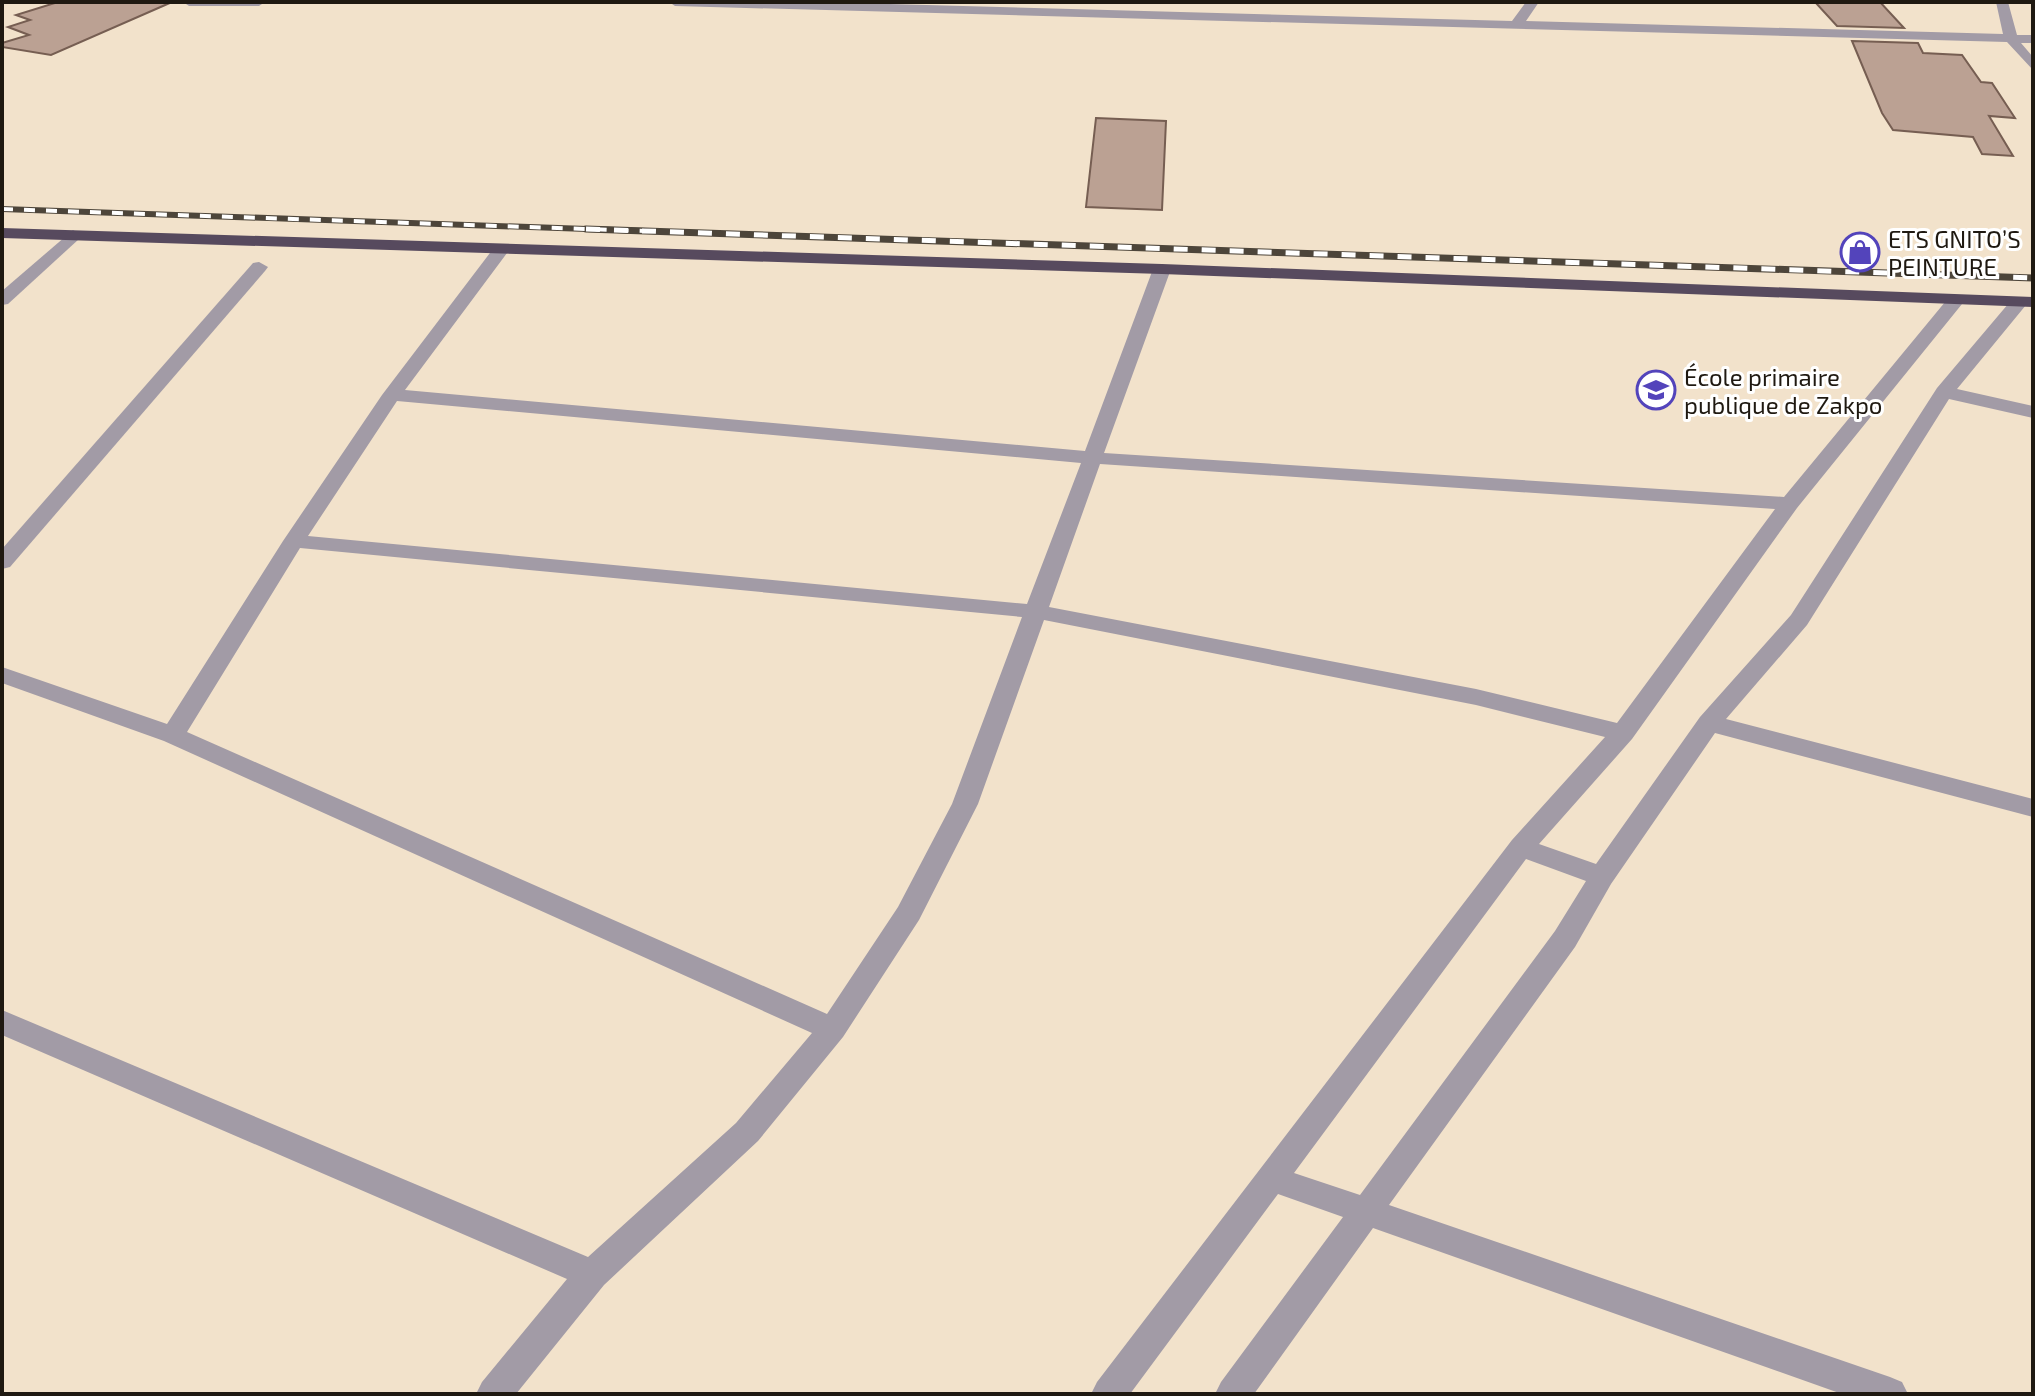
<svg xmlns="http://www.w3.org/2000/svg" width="2035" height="1396" font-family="'Exo 2',sans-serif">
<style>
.building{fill:#bba193;stroke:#765e52;stroke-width:2}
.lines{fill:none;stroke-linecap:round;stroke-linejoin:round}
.street{fill:#a29ba6;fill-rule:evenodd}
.highway{fill:#574a5e;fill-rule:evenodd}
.rail-far1-casing{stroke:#4d453a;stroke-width:6}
.rail-casing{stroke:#4d453a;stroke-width:7}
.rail-far1{stroke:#fff;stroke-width:4;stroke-dasharray:11;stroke-linecap:butt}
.rail{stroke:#fff;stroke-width:5;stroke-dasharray:14;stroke-linecap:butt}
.labels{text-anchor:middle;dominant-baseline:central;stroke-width:6;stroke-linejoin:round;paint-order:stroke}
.far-poi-label{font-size:24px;fill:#1f1911;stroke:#fff;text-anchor:start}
</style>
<rect width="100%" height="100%" fill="#f2e2cb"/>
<g class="building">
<path d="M58,2H172L51,55L2,47V43L29,35L8,27L30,20L16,15Z"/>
<path d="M1815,2H1880L1904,28L1837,26Z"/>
<path d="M1852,41L1918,43L1923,53L1962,55L1981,82L1992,83L2015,118L1989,116L2013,156L1982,154L1973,137L1893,130L1882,113Z"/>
<path d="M1096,118L1166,121L1162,210L1086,207Z"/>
</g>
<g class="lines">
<g class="street">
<path d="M183,2H265L259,6H189Z"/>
<path d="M669,2H817L1512,21L1526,2H1539L1526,21L2003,34L1996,2H2008L2017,35H2033V43H2021L2033,57V70L2007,42L675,6Z"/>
<path d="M73,230L81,235L79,239L8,304L2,305V291Z"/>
<path d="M502,244L510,249L405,390L1085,451L1153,269L1162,264L1171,269L1104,453L1784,497L1950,296H1962V304L1797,508L1632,739L1539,844L1596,864L1700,717L1791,615L1937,388L2014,297H2026V305L1957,389L2033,406V418L1949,399L1807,625L1726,719L2033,799V817L1715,733L1611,884L1575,947L1389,1205L1890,1377L1902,1382L1908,1394H1842L1373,1228L1254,1394H1215L1221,1382L1343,1217L1278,1194L1130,1394H1091L1097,1382L1512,840L1605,737L1476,705L1044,620L978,804L919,920L843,1037L758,1141L604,1285L516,1394H476L482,1382L567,1279L2,1035V1010L588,1257L736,1123L812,1033L164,741L2,683V667L167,724L283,541L382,395L496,245ZM397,401L1081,463L1027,604L308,536ZM1100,464L1775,509L1617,723L1476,689L1049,607ZM300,548L1022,617L952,804L898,907L827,1014L187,732ZM1526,859L1586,881L1555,931L1360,1195L1294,1173Z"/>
<path d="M259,262L268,267L265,271L10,567L2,569V549L253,263Z"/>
</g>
<path class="highway" d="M2,228L1162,264L2033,297V307L1162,274L2,238Z"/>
<g class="rail-far1-casing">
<path id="rail-far1" d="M2,209L645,231"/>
</g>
<g class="rail-casing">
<path id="rail" d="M586,229L2033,278"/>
</g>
<use href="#rail-far1" class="rail-far1"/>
<use href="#rail" class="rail"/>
</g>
<defs>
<g id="shop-ring" transform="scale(2)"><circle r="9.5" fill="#fff" stroke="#5344bb" stroke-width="1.5"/><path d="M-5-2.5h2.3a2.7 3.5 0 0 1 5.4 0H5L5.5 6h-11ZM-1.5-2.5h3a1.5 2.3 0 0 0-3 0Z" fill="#5344bb"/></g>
<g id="school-ring" transform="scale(2)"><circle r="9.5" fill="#fff" stroke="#5344bb" stroke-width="1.5"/><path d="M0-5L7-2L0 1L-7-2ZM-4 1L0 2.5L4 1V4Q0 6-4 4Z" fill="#5344bb"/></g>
</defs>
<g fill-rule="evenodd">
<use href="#shop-ring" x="1860" y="252"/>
<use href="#school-ring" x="1656" y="390"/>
</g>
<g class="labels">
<g class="far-poi-label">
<text x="1888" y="238">ETS GNITO’S<tspan x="1888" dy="28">PEINTURE</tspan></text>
<text x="1684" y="376">École primaire<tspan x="1684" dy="28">publique de Zakpo</tspan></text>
</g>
</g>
<rect width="2035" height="1396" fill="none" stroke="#1f1911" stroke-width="8"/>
</svg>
